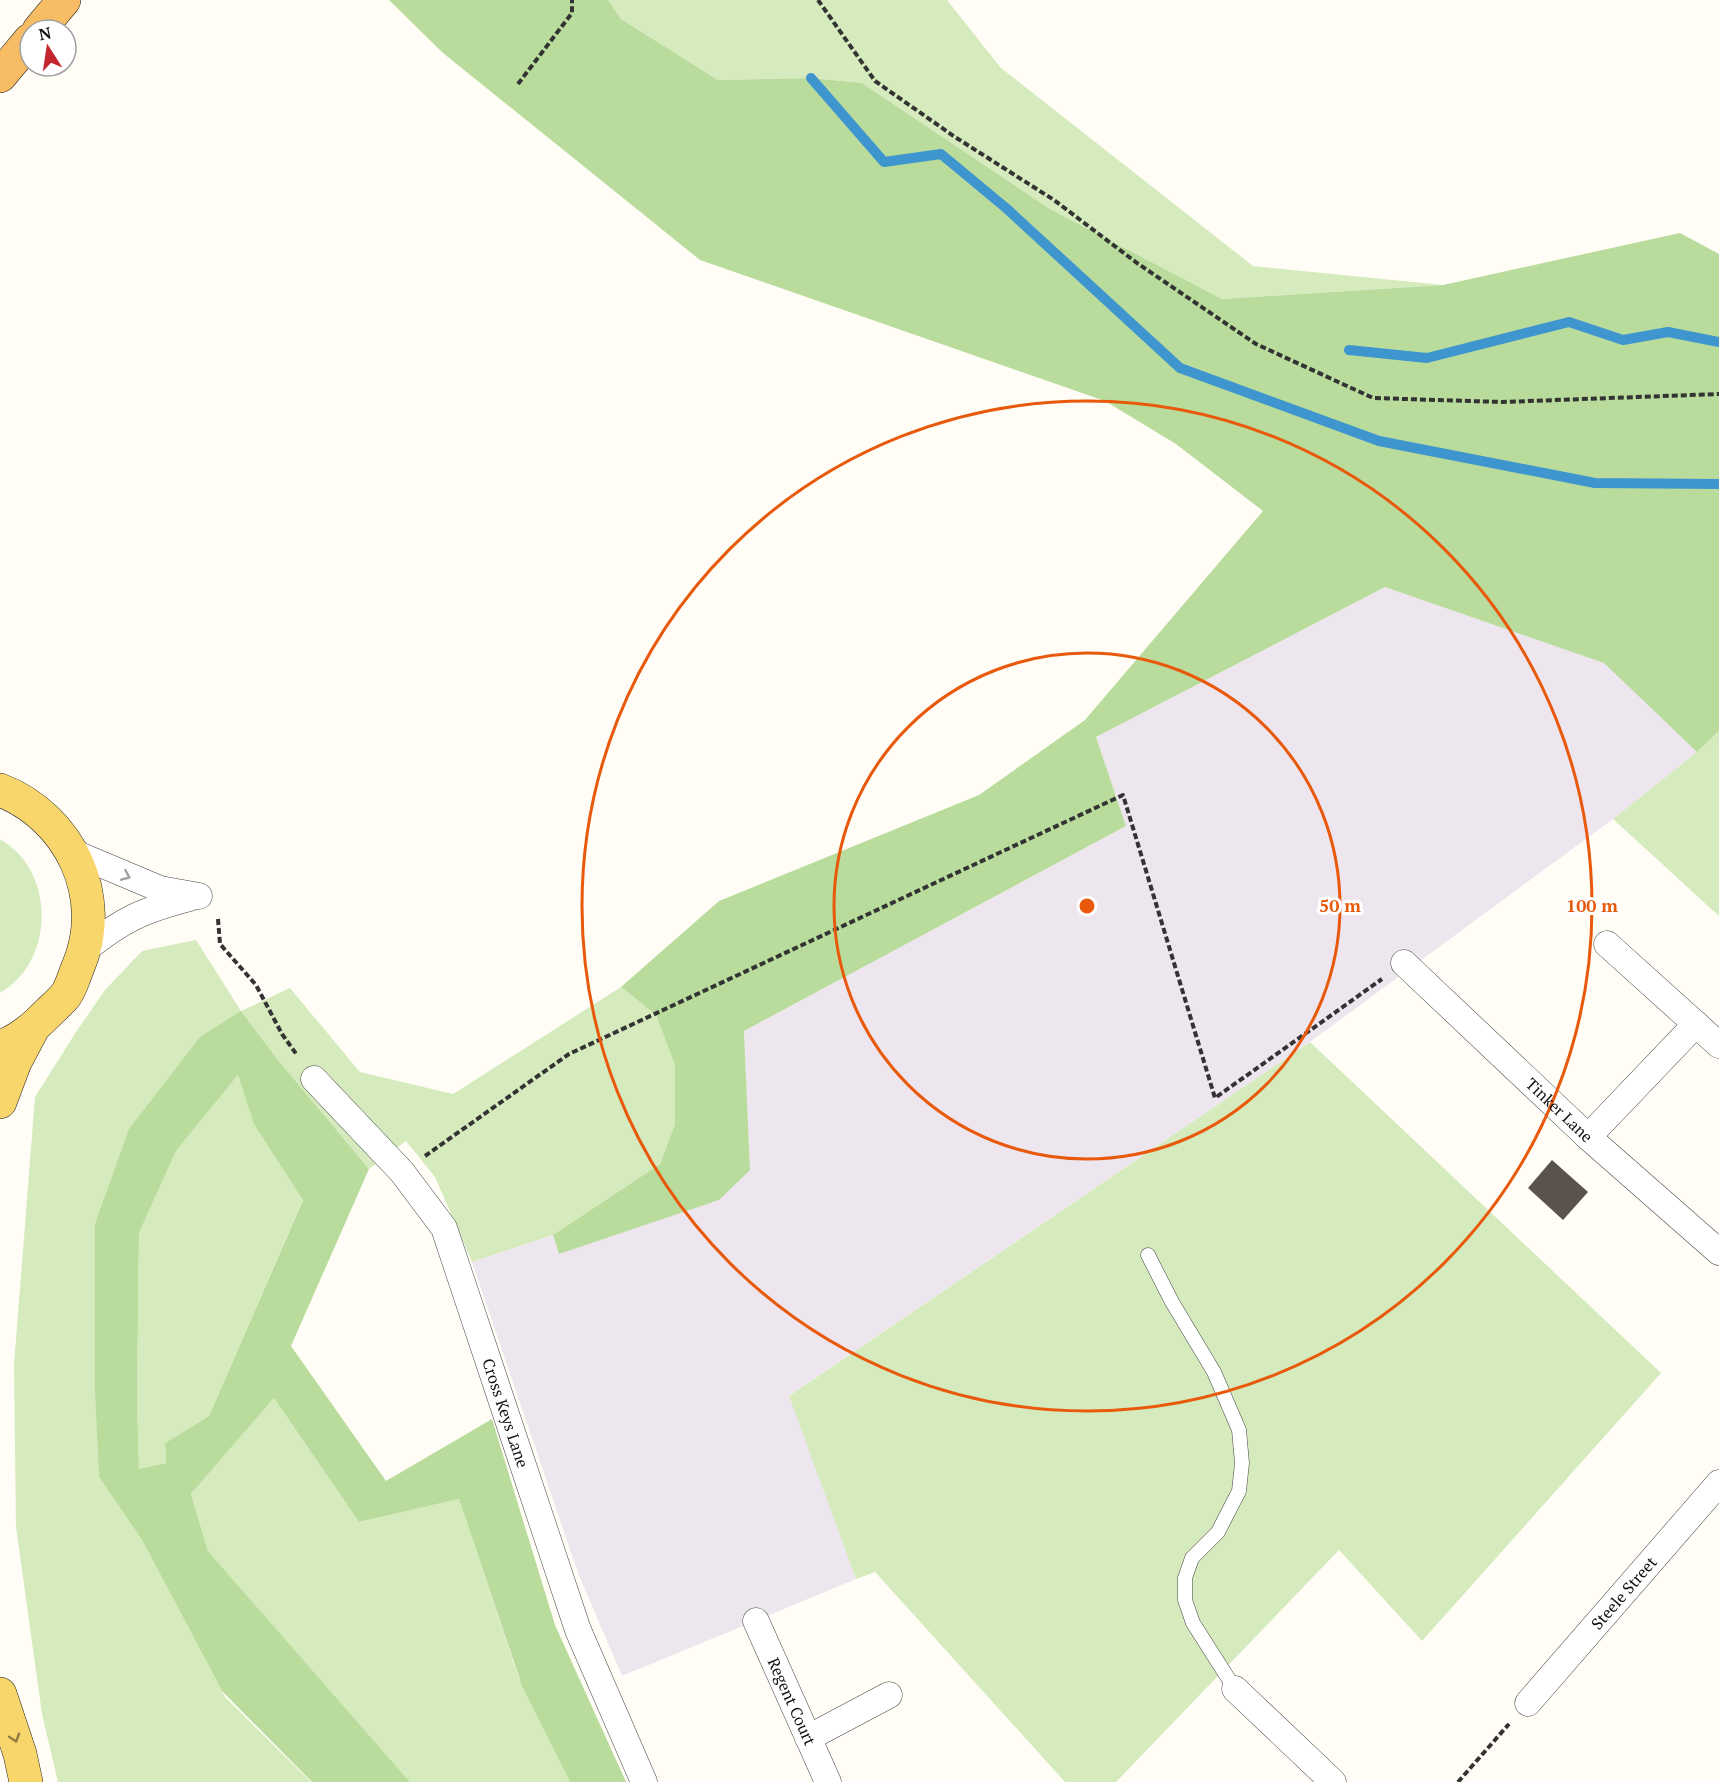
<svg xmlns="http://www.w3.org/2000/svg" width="1719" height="1782" font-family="'PT Serif',serif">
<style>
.industrial{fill:#eee6ef}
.green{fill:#d5ebbd}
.forest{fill:#b9dc9c;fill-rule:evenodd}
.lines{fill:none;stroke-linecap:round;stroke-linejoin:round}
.stream{stroke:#3f96cf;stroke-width:10}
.building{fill:#5a524d}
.service-casing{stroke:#444;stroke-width:15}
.minor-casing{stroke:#444;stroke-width:27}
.primary-casing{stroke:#222;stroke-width:34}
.trunk-casing{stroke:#222;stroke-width:34}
.path{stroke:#333;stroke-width:4;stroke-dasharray:6 3;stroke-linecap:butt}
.service{stroke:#fff;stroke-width:14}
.minor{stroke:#fff;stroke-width:26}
.primary{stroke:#f9d66b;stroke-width:33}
.trunk{stroke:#f7bc64;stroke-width:33}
.oneway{stroke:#a0a0a0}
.oneway2{stroke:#917d42}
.ring{fill:none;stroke:#e8590c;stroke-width:3}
.labels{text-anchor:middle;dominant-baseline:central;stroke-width:6;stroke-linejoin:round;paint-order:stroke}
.street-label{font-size:16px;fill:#111;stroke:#fff}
.centre{fill:#e8590c;stroke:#fff;stroke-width:3}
.ring-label{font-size:18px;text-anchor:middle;font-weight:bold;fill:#e8590c;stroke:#fff;stroke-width:6;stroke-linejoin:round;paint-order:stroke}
</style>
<rect width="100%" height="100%" fill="#fffdf5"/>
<path class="industrial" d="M1385,587L1605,663L1697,752L1613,819L1310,1042L790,1395L856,1579L622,1676L578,1573L472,1262L553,1235L559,1254L750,1170L744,1031L1126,826L1096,737Z"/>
<g class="green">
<path d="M608,0H947L1001,68L1253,266L1443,285L1222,299L1050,209L862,83L811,78L718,80L621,19Z"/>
<path d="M1719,731V916L1613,819L1697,752Z"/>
<path d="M0,839C56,871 55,961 0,993Z"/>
<path d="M196,940L241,1011L290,988L360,1072L453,1094L621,987L656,1015L675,1065V1124L660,1164L553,1235L472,1262L435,1177L406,1141L369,1169L278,1060L241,1011L95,1224V1396L99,1477L142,1540L225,1697L311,1782H58L42,1714L16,1527L14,1365L35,1097L76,1032L105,990L142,951Z"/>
<path d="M1310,1042L1661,1373L1422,1641L1339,1550L1116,1782H1065L875,1572L856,1579L789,1396Z"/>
<path d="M238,1075L252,1117L303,1199L209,1416L165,1443L166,1463L139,1469L137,1399L139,1233L176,1151Z"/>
<path d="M274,1398L359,1522L459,1499L518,1676L570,1782H410L208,1551L191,1494Z"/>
</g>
<g class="forest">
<path d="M389,0H608L621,19L718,80L811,78L862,83L1050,209L1222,299L1443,285L1680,233L1719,254V731L1697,752L1604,663L1385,587L1096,737L1126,826L744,1031L750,1170L719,1200L559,1254L553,1235L660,1164L675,1124V1065L656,1015L621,987L719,901L979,795L1085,720L1263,511L1176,444L1105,401L700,260L443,53Z"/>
<path d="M241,1011L278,1060L369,1169L291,1346L386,1481L492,1419L555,1625L626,1782H570L522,1686L459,1499L359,1522L274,1398L191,1494L208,1551L410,1782H312L222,1691L142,1540L99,1477L95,1396V1224L129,1129L200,1037ZM238,1075L254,1124L303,1200L209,1416L165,1443L166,1463L139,1469L137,1399L139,1233L176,1151Z"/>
</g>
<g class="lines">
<g class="stream">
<path d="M811,78L884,162L941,154L1006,208L1180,368L1379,441L1595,483L1719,484"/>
<path d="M1349,350L1427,358L1569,322L1623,340L1668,332L1719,342"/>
</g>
</g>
<path class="building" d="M1552,1160L1588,1192L1563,1220L1528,1188Z"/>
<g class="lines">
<g class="service-casing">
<path id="service" d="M1148,1255L1172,1302L1214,1372L1239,1430L1242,1463L1239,1491L1218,1532L1192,1558L1185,1578V1600L1193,1623L1235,1689"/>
</g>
<g class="minor-casing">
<g id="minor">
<path d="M72,852L160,889L199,896"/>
<path d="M1607,944L1719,1045"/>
<path d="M86,949C123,919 144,910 190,898"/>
<path id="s1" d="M1404,963L1588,1137L1719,1252"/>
<path id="s2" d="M314,1079L402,1172L444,1228L578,1630L644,1782"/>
<path d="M1588,1137L1696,1024"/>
<path id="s3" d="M756,1621L828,1782"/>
<path d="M1235,1689L1333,1782"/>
<path id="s4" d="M1528,1703L1719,1483"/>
<path d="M808,1738L889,1695"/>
</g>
</g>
<g class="primary-casing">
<g id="primary">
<path d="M0,790C70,817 108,897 78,967C74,976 71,989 65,996C60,1002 54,1007 48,1013C34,1027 20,1040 0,1047"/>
<path d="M0,1102L15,1062L32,1030"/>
<path d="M0,1694L20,1754L26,1782"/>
</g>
</g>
<g class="trunk-casing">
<g id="trunk">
<path d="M39,30L64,0"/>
<path d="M0,76L30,40"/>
</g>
</g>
<g class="path">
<path d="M818,0L875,81L955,137L1054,200L1137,263L1256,344L1373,398L1502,402L1719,394"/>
<path d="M518,84L572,13V0"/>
<path d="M218,919L220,944L256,985L282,1034L297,1055"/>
<path d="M425,1156L569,1054L1123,795L1215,1098L1382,979"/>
<path d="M1458,1782L1509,1724"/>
</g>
<use href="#service" class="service"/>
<use href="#minor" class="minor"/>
<use href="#primary" class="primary"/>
<use href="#trunk" class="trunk"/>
</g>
<defs><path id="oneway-chevron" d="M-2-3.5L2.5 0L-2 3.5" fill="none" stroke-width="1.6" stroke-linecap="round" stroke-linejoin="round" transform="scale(1.5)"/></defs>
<use class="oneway" href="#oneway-chevron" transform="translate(126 876) rotate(23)"/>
<use class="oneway2" href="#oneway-chevron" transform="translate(15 1738) rotate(72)"/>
<g class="ring">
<circle cx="1087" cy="906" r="253"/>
<circle cx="1087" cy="906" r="505"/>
</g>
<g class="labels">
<g class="street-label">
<text stroke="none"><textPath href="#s1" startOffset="214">Tinker Lane</textPath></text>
<text stroke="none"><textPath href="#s2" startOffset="393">Cross Keys Lane</textPath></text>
<text stroke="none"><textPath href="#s4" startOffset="146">Steele Street</textPath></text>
<text stroke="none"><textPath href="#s3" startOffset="88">Regent Court</textPath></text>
</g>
</g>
<circle cx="1087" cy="906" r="9" class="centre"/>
<g class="ring-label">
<text x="1340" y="912">50 m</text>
<text x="1592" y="912">100 m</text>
</g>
<g transform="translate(48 48) rotate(348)"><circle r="28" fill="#ffffff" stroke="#a0a0a0" stroke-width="1.5"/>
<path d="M0-4.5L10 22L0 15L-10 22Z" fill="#c4262e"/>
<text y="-9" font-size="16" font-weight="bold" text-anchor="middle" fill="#111111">N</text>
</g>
</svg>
